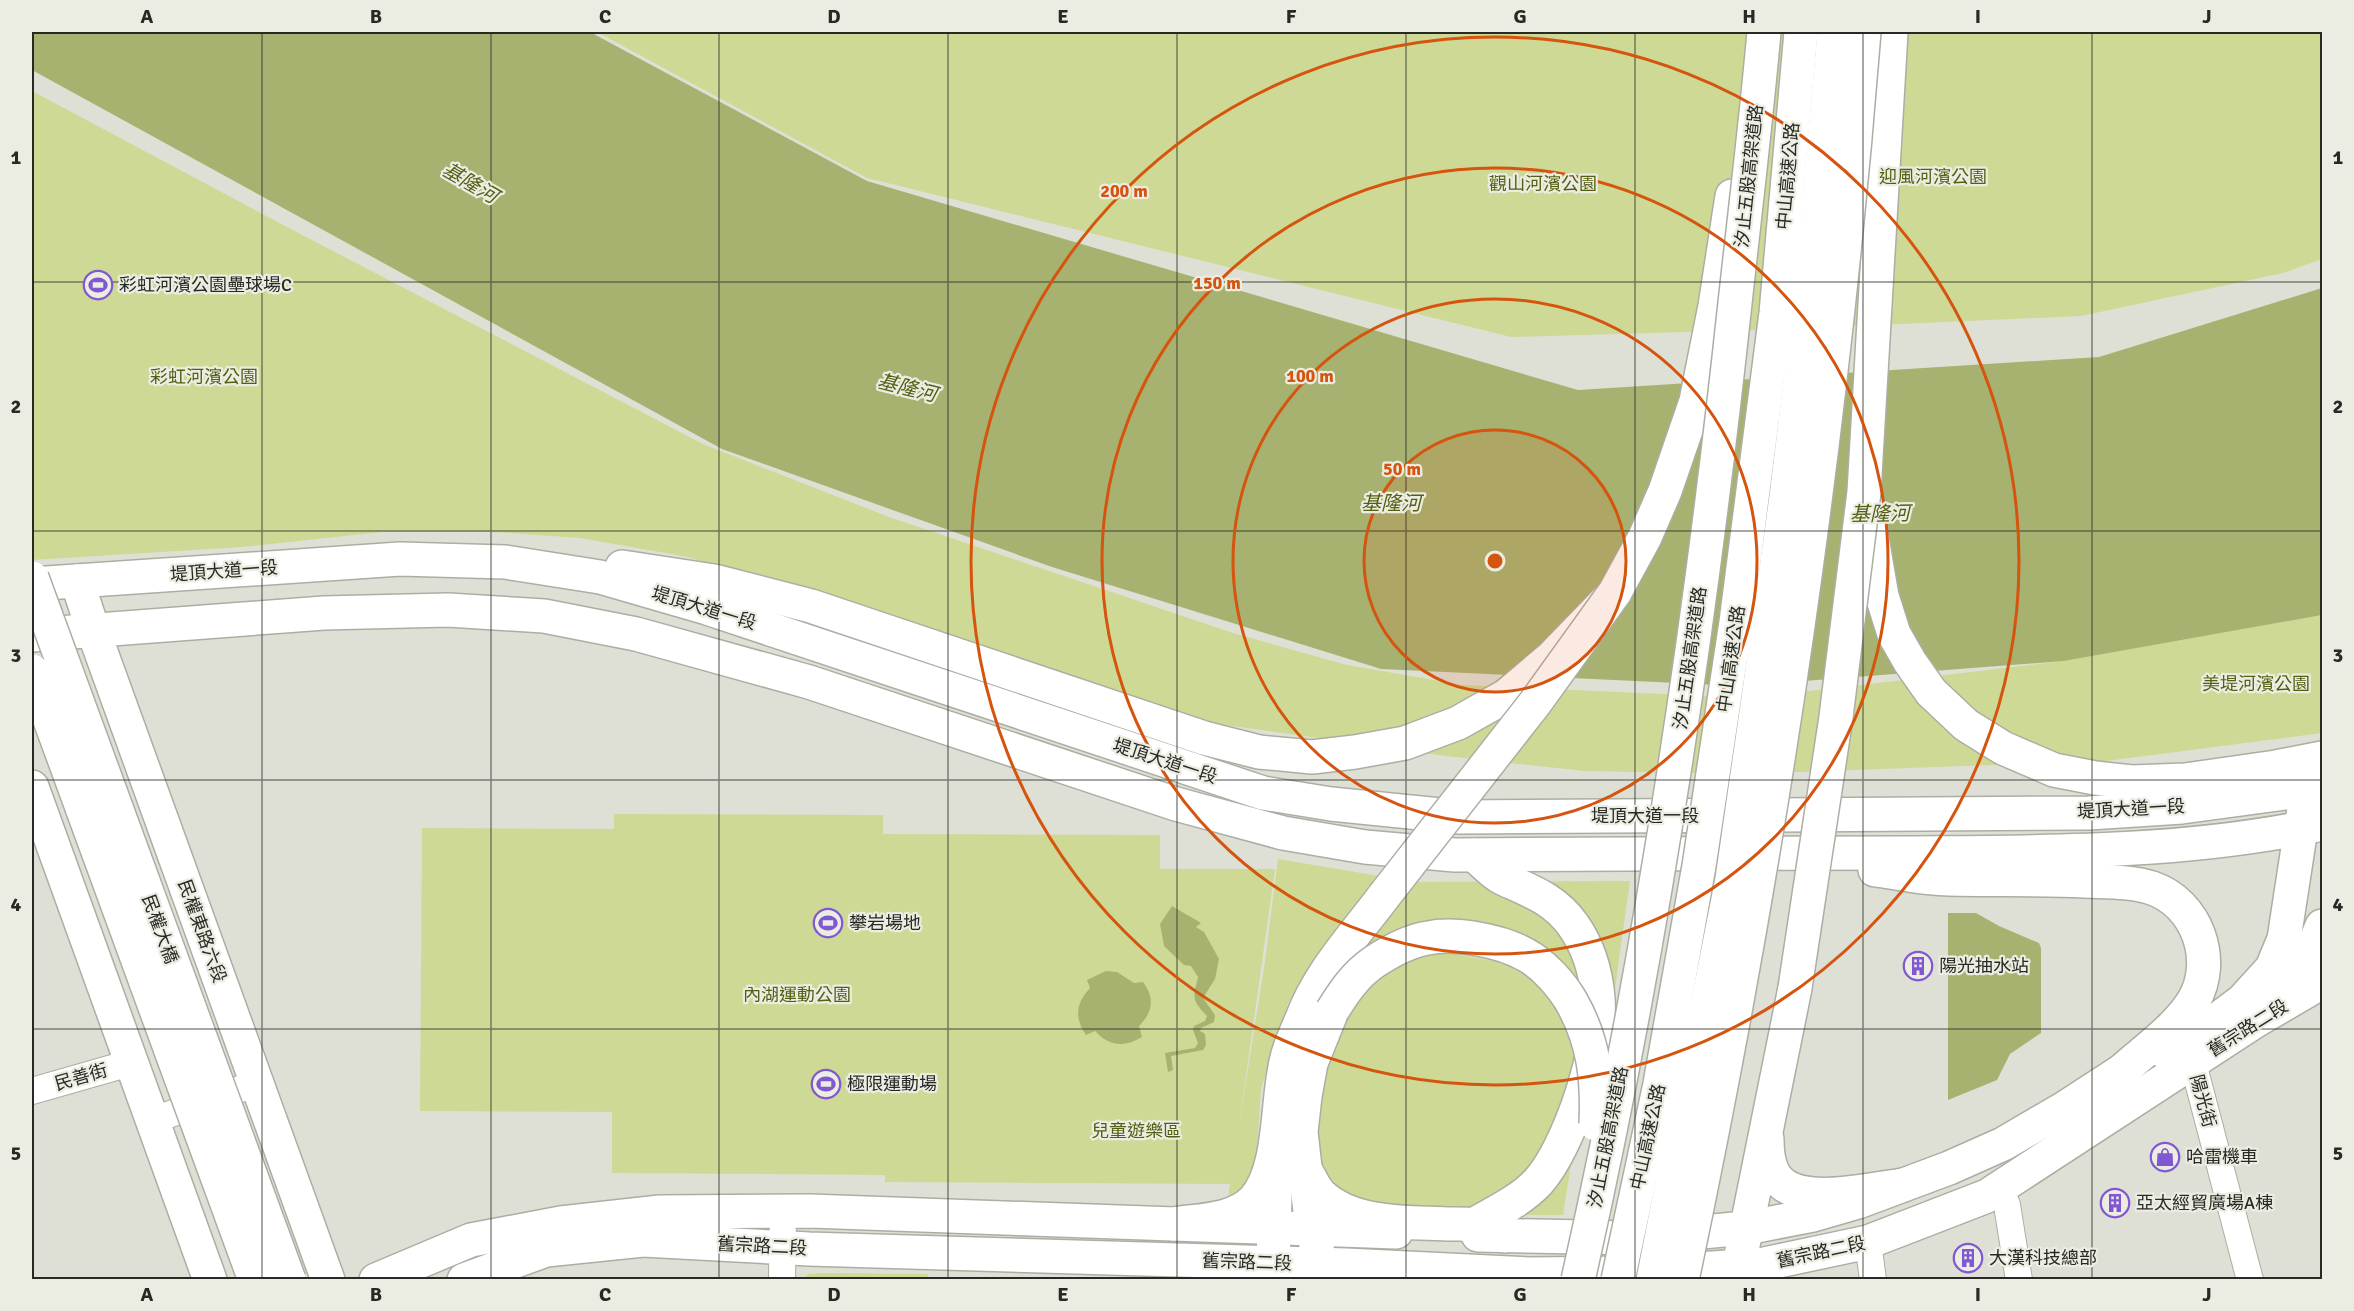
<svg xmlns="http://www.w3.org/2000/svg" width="2354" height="1311" font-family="Signika,'Noto Sans TC',sans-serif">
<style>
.green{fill:#ced995}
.water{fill:#a8b270}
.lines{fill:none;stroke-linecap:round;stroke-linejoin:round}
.minor-casing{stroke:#acaea3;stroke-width:28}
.major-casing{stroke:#acaea3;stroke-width:36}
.highway-casing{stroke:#acaea3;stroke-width:36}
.minor{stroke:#fff;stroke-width:26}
.major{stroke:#fff;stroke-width:33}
.highway{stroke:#fff;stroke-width:33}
.major-bridge-casing{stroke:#acaea3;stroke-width:36;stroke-linecap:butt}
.highway-bridge-casing{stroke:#acaea3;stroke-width:36;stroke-linecap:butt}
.major-bridge{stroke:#fff;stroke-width:33}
.highway-bridge{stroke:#fff;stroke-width:33}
.grid{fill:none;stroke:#282924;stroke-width:1.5;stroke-opacity:0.55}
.ring{fill:none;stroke:#d5540e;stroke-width:3}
.labels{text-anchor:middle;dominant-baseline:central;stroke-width:4.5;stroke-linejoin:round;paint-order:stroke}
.street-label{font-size:18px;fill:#282924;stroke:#ebede2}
.park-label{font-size:18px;fill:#555e12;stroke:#ebede2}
.poi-label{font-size:18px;fill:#282924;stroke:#ebede2;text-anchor:start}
.water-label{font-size:20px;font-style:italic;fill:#565e13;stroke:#ebede2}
.centre{fill:#d5540e;stroke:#ebede2;stroke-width:3}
.ring-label{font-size:18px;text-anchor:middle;font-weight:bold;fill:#d5540e;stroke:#ebede2;stroke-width:4.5;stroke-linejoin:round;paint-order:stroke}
.neatline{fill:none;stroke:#282924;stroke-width:2}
.grid-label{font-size:20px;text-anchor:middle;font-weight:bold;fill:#282924}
</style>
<rect width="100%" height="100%" fill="#dee0d5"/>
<g class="green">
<path d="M597,32H2322V259L2283,273L2081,316L1790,329L1511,337L867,178Z"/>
<path d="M32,91L287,227L703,444L889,517L1233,633L1347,665L1463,685L1751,698L2064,661L2322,615V733L2106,761L1745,774L1585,771L1446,756L1169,717L688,557L580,538L495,532H382L242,547L32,560Z"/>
<path d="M614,814L883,815V834L1160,835V869H1275L1239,1126L1265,961L1278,859L1379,876L1324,949L1288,1003L1261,1089L1255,1180L1228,1200L1230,1184L885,1182V1175L612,1173V1112L420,1111L422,828L614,829Z"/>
<path d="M1630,881L1603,1074L1564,995L1490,941L1354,970L1368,924L1406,882Z"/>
<path d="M1443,952L1504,963L1535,982L1553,1005L1568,1032L1575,1062L1580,1107L1563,1215H1383L1317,1197L1305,1127L1352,991L1400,960Z"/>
<path d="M822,1273L928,1274V1279H804L808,1274Z"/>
</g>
<g class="water">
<path d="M32,32H590L867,181L1578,390L2099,357L2322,288V615L2064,661L1740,686L1381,669L1052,567L722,449L32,70Z"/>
<path d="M1172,906L1201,923L1196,927L1204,932L1219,959L1215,979L1203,998L1215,1015L1214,1022L1201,1028L1200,1031L1205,1034L1206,1045L1203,1050L1171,1056L1173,1070L1168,1072L1165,1053L1195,1048L1198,1043L1193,1030L1194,1026L1205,1021L1207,1016C1191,999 1193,998 1198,977L1191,966L1184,965L1164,946L1160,924Z"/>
<path d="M1948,913H1976L1999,926L2039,943L2041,948V1033L2010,1054L1997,1080L1948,1100Z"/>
<path d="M1106,971L1117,972L1134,983L1143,982C1155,998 1153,1012 1139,1026L1142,1037C1124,1048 1109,1046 1095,1031L1086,1035C1074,1018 1076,1003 1090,988L1087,980Z"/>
</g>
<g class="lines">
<g class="minor-casing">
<g id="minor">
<path d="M2193,1063L2250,1280"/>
<path d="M32,1091L130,1063"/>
<path d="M151,1121L257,1083"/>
<path d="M2000,1189L2007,1205L2019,1280"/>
<path d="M1868,1242L1873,1280"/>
<path d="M782,1280L783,1212"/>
</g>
</g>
<g class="major-casing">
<g id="major">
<path d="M77,581L93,630L328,1280"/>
<path d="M32,787L210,1280"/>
<path d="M1478,1235L1636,1238L1746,1228L1813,1215L1858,1202L1949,1168L2003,1144L2063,1109L2123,1070"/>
<path d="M376,1280L471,1240L561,1223L660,1212L810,1211L1396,1232"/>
<path d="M464,1280L546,1250L643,1240L809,1249L1346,1265L1529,1274L1633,1273L1760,1265L1868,1242L1987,1196L2257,1020L2322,982"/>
</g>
</g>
<g class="highway-casing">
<g id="highway">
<path d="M1891,32L1864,492L1882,596L1894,634L1910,662L1931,692L1966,725L2003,748L2054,770L2095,778L2132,782L2185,780L2276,767L2322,758"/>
<path d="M622,567L714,581L811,606L1204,738L1259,752L1312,757L1355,752L1405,743L1458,723L1506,696L1552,657L1615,592L1645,537L1665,491L1696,401L1715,306L1732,196"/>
<path d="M32,584L400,559L505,562L600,577L707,608L1263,793L1331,804L1460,817L2089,813L2182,807L2322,788"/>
<path d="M32,635L324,613L448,610L544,616L636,634L809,682L1176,804L1283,833L1365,847L1455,855C1607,853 1760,854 1912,853C2050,852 2187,853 2322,824"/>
<path d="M1875,870C1899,873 1924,879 1948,879C1993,880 2039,879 2084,881C2106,882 2131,881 2152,888C2197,903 2217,960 2194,1000C2179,1026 2145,1050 2123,1070"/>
<path d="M2257,1020C2287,991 2307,965 2322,926"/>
<path d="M2161,1050L2218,1019L2242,1001L2272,968L2284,939L2304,809"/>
<path d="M1767,1139C1767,1155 1769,1175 1784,1185C1811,1204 1871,1189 1903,1185"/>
<path d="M1306,1171C1311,1179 1314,1188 1321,1195C1353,1225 1406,1222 1447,1224C1460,1224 1476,1223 1489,1227C1494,1229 1500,1233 1505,1236"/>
<path d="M1173,1224C1200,1220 1234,1221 1254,1200C1280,1171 1277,1110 1284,1073C1286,1055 1294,1037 1301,1021C1318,974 1354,936 1384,896"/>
<path d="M1473,1225C1496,1212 1520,1201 1538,1182C1570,1146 1602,1047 1598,998C1596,973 1588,946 1573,925C1555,899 1530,891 1502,878C1492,873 1483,862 1474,855"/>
<path d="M1273,1263L1276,1164"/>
<path d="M1321,1264L1312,1229L1301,1132L1305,1096L1311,1063L1332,1011"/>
<path d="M1736,1280L1795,988"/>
</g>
</g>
<use href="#minor" class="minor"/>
<use href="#major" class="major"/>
<use href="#highway" class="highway"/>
<g class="major-bridge-casing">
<g id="major-bridge">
<path d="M32,578L289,1280"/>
<path d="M32,671L255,1280"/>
</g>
</g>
<g class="highway-bridge-casing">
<g id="highway-bridge">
<path d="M1384,896L1535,703L1615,592"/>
<path d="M1795,988L1836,717L1864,492"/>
<path d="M1332,1011C1344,992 1355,975 1374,962C1389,952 1409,941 1428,938C1455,932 1502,941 1526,955C1543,964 1561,984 1571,1001C1594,1041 1598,1079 1596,1124"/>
<path d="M1578,1280C1651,958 1700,630 1735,303C1745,212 1756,122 1764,32"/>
<path d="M1618,1280L1660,1084L1699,866L1736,622L1776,313L1801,32"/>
<path d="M1653,1280L1732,879L1759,692L1786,497L1809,307L1834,32"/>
<path d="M1682,1280C1769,868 1831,451 1864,32"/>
</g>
</g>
<use href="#major-bridge" class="major-bridge"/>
<use href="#highway-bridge" class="highway-bridge"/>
</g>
<path class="grid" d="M262,32V1280M491,32V1280M719,32V1280M948,32V1280M1177,32V1280M1406,32V1280M1635,32V1280M1863,32V1280M2092,32V1280M32,282H2322M32,531H2322M32,780H2322M32,1029H2322"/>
<circle cx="1495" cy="561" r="131" fill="#d5540e" fill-opacity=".12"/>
<g class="ring">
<circle cx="1495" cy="561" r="131"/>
<circle cx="1495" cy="561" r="262"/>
<circle cx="1495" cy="561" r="393"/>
<circle cx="1495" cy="561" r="524"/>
</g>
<defs>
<g id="stadium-ring" transform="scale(1.5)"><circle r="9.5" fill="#ebede2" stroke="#8158d1" stroke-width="1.5"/><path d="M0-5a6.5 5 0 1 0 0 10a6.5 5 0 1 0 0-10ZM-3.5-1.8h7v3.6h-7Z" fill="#8158d1"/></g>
<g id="building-ring" transform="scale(1.5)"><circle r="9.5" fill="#ebede2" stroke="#8158d1" stroke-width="1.5"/><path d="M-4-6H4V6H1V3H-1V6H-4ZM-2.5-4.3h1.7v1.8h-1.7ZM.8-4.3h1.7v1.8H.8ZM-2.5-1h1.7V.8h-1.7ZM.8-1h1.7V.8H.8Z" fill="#8158d1"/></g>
<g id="shop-ring" transform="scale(1.5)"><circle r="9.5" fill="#ebede2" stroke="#8158d1" stroke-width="1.5"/><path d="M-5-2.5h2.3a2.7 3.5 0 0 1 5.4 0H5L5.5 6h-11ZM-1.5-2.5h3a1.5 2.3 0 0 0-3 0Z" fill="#8158d1"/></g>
</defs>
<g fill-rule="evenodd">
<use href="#stadium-ring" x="98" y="285"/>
<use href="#stadium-ring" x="828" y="923"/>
<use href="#building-ring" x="1918" y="966"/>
<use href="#stadium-ring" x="826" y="1084"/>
<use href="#shop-ring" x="2165" y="1157"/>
<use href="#building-ring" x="2115" y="1203"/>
<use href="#building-ring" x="1968" y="1258"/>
</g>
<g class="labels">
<g class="street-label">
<text transform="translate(1749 176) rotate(-84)">汐止五股高架道路</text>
<text transform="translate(1788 176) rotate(-85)">中山高速公路</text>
<text transform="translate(224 571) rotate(-4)">堤頂大道一段</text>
<text transform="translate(704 608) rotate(17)">堤頂大道一段</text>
<text transform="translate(1690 658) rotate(-82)">汐止五股高架道路</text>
<text transform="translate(1731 659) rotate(-82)">中山高速公路</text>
<text transform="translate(1165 761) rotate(18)">堤頂大道一段</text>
<text transform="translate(2131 809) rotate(-3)">堤頂大道一段</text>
<text x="1645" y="816">堤頂大道一段</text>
<text transform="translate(160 929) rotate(70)">民權大橋</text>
<text transform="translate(202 931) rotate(70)">民權東路六段</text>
<text transform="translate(2248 1028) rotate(-32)">舊宗路二段</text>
<text transform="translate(81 1077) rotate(-16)">民善街</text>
<text transform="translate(2203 1101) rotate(75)">陽光街</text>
<text transform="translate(1608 1137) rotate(-79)">汐止五股高架道路</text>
<text transform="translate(1648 1137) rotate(-78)">中山高速公路</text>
<text transform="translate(762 1246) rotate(3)">舊宗路二段</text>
<text transform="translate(1821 1252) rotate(-12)">舊宗路二段</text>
<text transform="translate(1247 1262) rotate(2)">舊宗路二段</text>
</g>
<g class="park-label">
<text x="1933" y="177">迎風河濱公園</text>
<text x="1543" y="184">觀山河濱公園</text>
<text x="204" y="377">彩虹河濱公園</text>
<text x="2256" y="684">美堤河濱公園</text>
<text x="797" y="995">內湖運動公園</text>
<text x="1136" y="1131">兒童遊樂區</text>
</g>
<g class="poi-label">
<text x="119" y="285">彩虹河濱公園壘球場C</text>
<text x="849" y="923">攀岩場地</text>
<text x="1939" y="966">陽光抽水站</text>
<text x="847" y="1084">極限運動場</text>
<text x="2186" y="1157">哈雷機車</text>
<text x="2136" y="1203">亞太經貿廣場A棟</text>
<text x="1989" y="1258">大漢科技總部</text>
</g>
<g class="water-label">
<text transform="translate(470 183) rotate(30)">基隆河</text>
<text transform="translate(907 388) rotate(14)">基隆河</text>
<text x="1391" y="503">基隆河</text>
<text transform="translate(1880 514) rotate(-1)">基隆河</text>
</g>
</g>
<circle cx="1495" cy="561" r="9" class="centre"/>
<g class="ring-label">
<text x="1124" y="197">200 m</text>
<text x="1217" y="289">150 m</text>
<text x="1310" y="382">100 m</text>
<text x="1402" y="475">50 m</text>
</g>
<rect width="2354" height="1311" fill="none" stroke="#ebede2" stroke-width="66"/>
<rect x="33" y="33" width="2288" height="1245" class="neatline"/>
<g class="grid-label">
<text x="147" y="23">A</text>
<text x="376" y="23">B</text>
<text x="605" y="23">C</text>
<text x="834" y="23">D</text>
<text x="1063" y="23">E</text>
<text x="1291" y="23">F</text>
<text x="1520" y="23">G</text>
<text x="1749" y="23">H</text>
<text x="1978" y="23">I</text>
<text x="2207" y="23">J</text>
<text x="16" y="164">1</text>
<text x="2338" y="164">1</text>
<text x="16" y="413">2</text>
<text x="2338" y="413">2</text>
<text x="16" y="662">3</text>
<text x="2338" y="662">3</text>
<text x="16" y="911">4</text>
<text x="2338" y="911">4</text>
<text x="16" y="1160">5</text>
<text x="2338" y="1160">5</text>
<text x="147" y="1301">A</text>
<text x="376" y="1301">B</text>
<text x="605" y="1301">C</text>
<text x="834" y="1301">D</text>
<text x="1063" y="1301">E</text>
<text x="1291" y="1301">F</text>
<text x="1520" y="1301">G</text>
<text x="1749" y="1301">H</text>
<text x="1978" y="1301">I</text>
<text x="2207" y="1301">J</text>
</g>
</svg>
